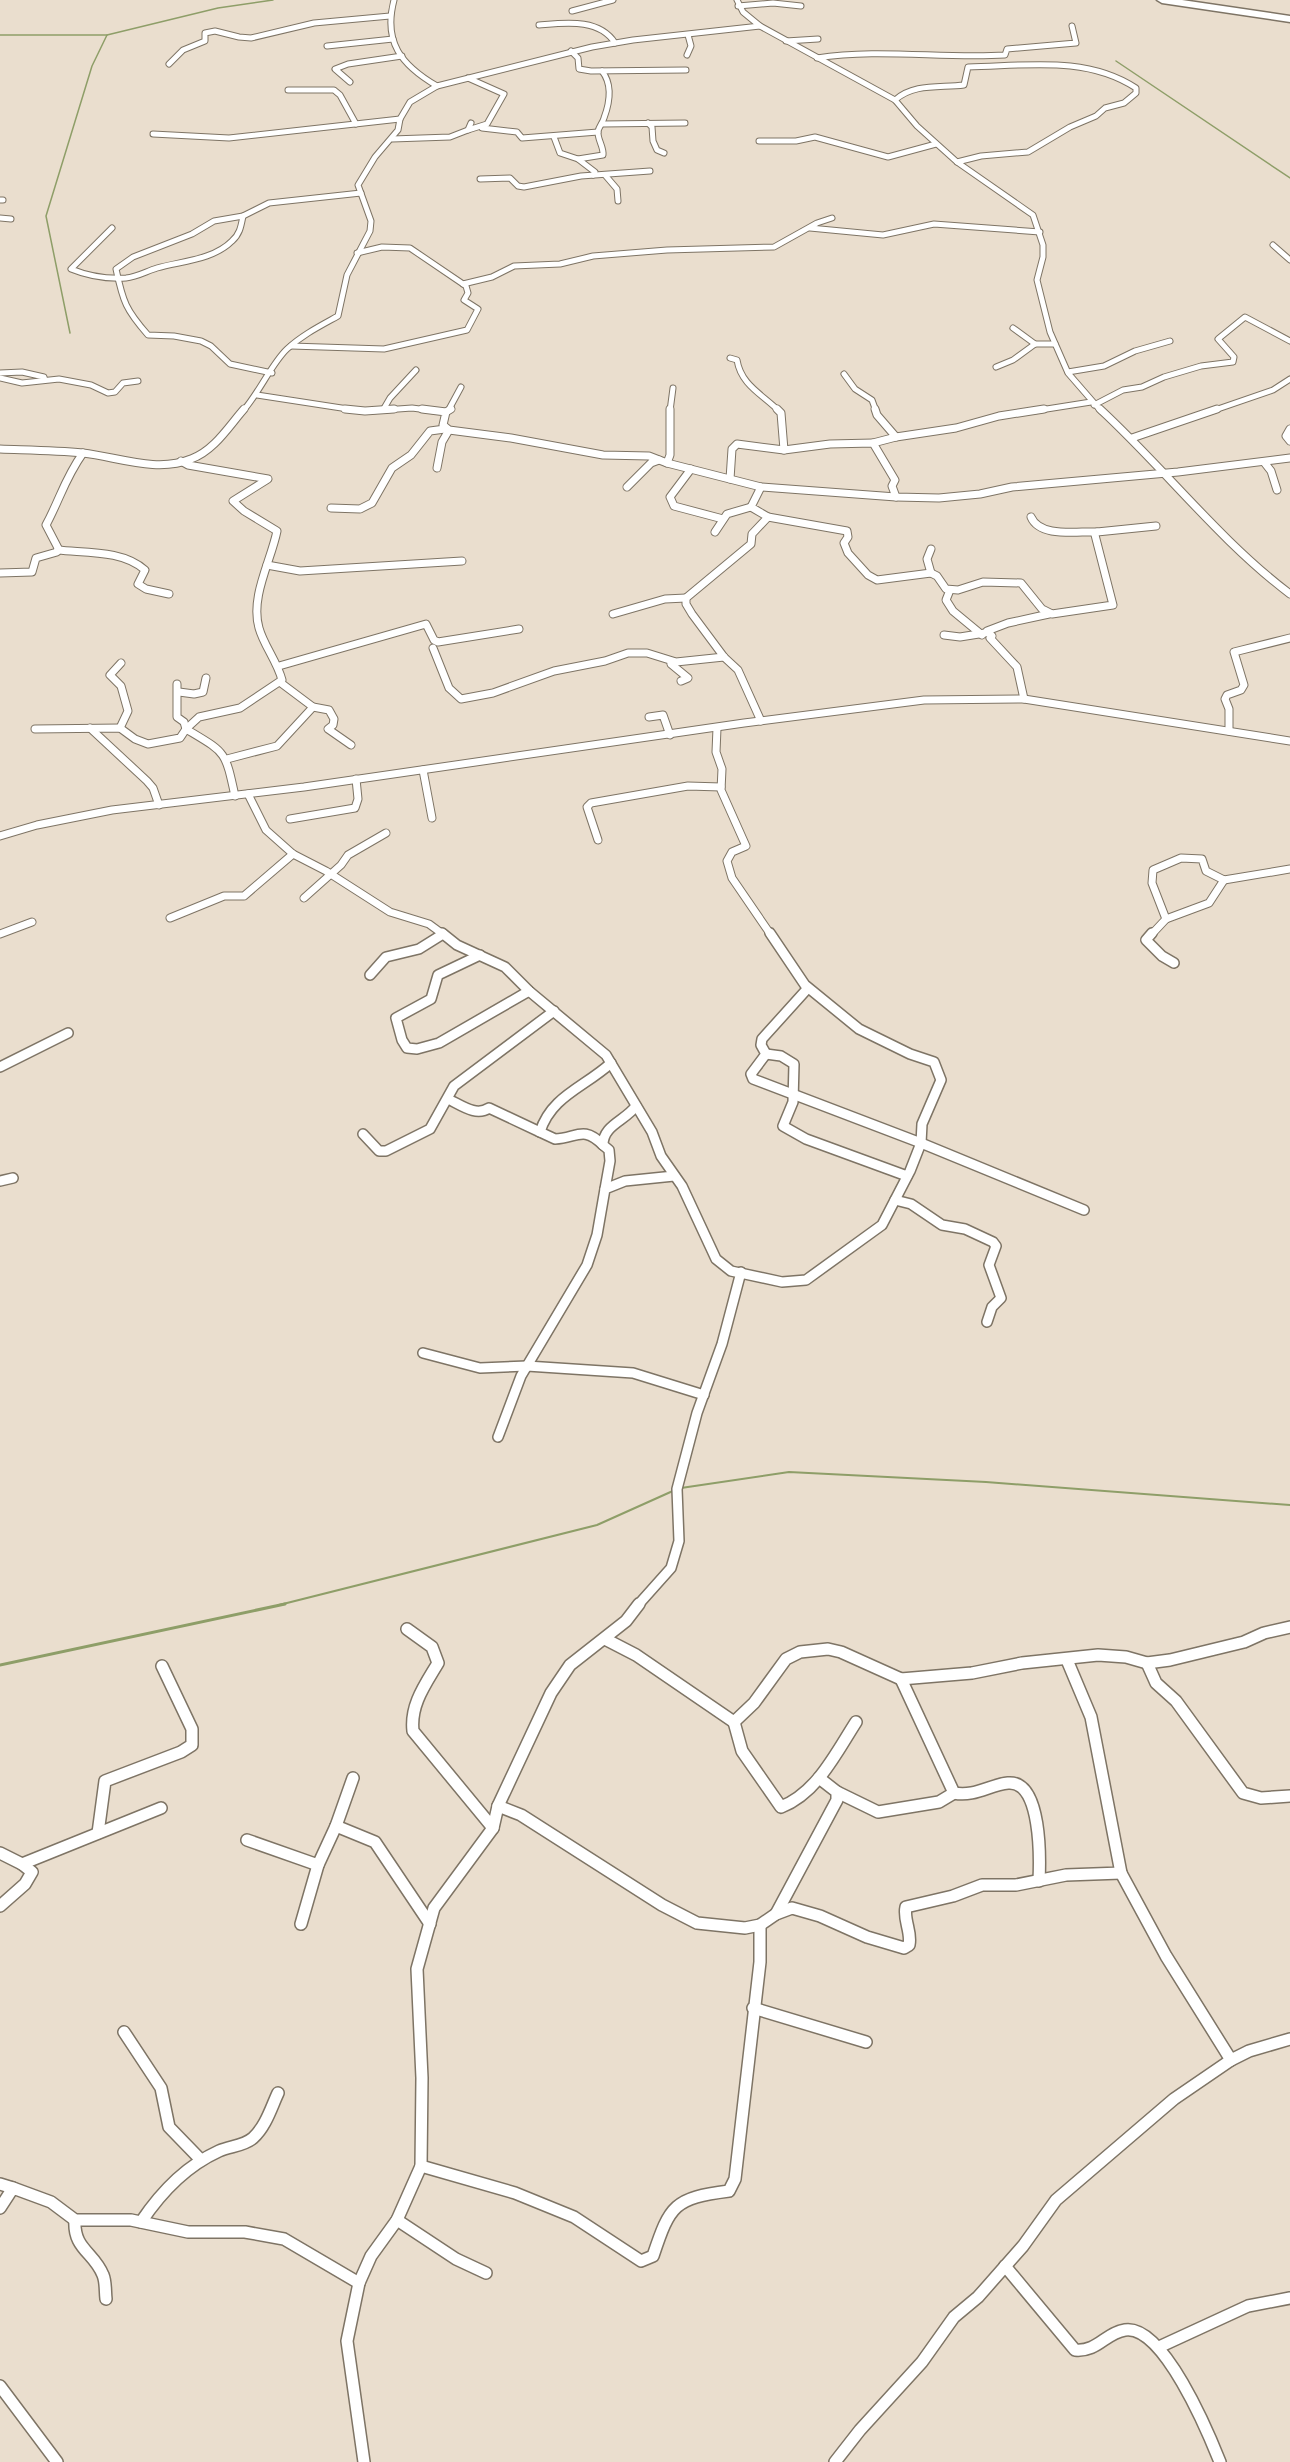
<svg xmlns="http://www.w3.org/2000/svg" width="1290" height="2462" font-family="'PT Serif',serif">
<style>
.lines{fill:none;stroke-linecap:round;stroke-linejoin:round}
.stream-far2{stroke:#8e9e68;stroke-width:1.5}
.stream-far1{stroke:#8e9e68;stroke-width:2}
.stream{stroke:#8e9e68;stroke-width:3}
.street-far3-casing{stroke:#7e7465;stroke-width:7}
.street-far2-casing{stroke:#7e7465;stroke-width:9}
.street-far1-casing{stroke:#7e7465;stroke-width:12}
.street-casing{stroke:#7e7465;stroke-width:14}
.highway-casing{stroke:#7e7465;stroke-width:3}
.street-far3{stroke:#fff;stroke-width:5}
.street-far2{stroke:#fff;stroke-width:7}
.street-far1{stroke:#fff;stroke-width:9}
.street{stroke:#fff;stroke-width:11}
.highway{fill:#fff;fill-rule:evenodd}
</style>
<rect width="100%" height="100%" fill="#eadece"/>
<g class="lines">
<g class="stream-far2">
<path d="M0,35H107L218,8L273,0"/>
<path d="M1116,61L1290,178"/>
<path d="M70,333L46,216L92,66L107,35"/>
</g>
<g class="stream-far1">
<path d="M681,1488L789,1472L986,1482L1290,1505"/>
<path d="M279,1605L597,1525L675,1490"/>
</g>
<path class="stream" d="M0,1665L285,1604"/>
<g class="street-far3-casing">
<g id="street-far3">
<path d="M737,0L743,12L760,26L895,100L917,126L957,162L1033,215L1043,245V257L1037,280L1050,332L1068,373L1101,411"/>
<path d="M738,6L773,3L801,6"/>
<path d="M572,11L613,0"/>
<path d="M539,25C565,23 599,18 615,43"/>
<path d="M786,41L818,39"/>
<path d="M327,46L393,39"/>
<path d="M571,51L578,58L579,69L591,71L686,70"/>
<path d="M687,55L691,46L688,35"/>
<path d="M817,58C879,48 943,59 1005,55L1007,49L1076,43L1072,26"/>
<path d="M169,64L183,50L205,41V33L215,31L239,37L251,38L314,23L390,16"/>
<path d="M468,78L504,94L487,124L468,130"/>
<path d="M350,82L335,69L348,64L402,56"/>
<path d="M437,86L592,47L633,40L760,26"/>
<path d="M288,90H334L340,95L356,124"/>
<path d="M895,100C914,83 940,88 964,85L968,67C1025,66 1086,55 1136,88V93L1124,103L1105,108L1096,116L1070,127L1028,152L981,156L957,162"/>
<path d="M648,123L652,127L653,141L657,150L664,153"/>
<path d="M602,124L685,123"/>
<path d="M482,128L517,132L522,138L598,132"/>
<path d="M153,134L229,138L400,119"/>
<path d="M554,137L560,153L578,159"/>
<path d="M392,139L450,137L468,130L471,123"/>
<path d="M759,141H796L815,137L888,157L936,144"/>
<path d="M593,175L595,172L578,159L603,155C604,147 597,139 598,131C599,127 603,122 604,118C610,102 613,85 602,71"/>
<path d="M605,175L617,189L618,201"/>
<path d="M480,179L510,178L518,186L524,187L581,176L650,171"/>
<path d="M0,200H3"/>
<path d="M0,218L11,219"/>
<path d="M112,228L71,269C88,276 108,279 126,278C137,277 147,271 157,268C182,261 213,260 232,241C240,234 241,226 243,216"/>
<path d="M810,228L883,235L934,224L1040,232"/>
<path d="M1273,245L1290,260"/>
<path d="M463,284L492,277L514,266L560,264L593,256L667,250L774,247L817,223L832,218"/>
<path d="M1013,328L1035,344"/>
<path d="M291,346L384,349L467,330L478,309L464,300L468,293L466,286L410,248L382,247L357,253"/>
<path d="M730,358L737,360C741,385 762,394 779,411"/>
<path d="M996,367L1013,360L1035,344H1055"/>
<path d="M1068,372L1104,366L1135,351L1170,341"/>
<path d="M0,373L22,372L44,377L45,380"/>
<path d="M272,373L230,364L211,346L201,341L174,336L148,335C126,310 123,302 116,269L133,257L192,234L214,221L243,216L269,203L361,193"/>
<path d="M844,374L855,389L872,400L876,411"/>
<path d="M0,378L22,383L59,379L91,385L108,393L115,392L123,383L138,381"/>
<path d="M257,395L361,411"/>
<path d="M1094,405L1123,390L1142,387L1164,377L1201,366L1233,362L1234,357L1218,339L1245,317L1290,341"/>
<path d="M383,410L390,398L416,370"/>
<path d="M243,411C259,393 272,363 287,349C302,335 320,326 338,316L347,275L370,231L371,221L358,185L375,157L398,130L400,119L410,102L437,86C401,65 383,42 394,0"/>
<path d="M370,411L412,408L435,411"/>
<path d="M448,411L461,387"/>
<path d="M670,411L673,388"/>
<path d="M1034,411L1091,402"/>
<path d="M1212,411L1273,390L1290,379"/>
</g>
</g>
<g class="street-far2-casing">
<g id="street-far2">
<path d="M345,409L365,411L394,409"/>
<path d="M422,409L446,412L443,425L449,430L511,438L603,455L649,456L667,463L761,487L896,497L939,498L980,494L1012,487L1178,472L1290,458"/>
<path d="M777,409L781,413L784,450"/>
<path d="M875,409L877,415L896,437"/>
<path d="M1100,409C1165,469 1219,540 1290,594"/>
<path d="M446,412L451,409"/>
<path d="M1290,429L1286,436L1290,441"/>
<path d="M1132,438L1217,409"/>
<path d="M873,443L896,437L956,428L999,416L1044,409"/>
<path d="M0,449C27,450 55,450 83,453C118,457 157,473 191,459C214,451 229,426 244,409"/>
<path d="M181,461L188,465L268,479L233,501L244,511L277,531C271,561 250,597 259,628C264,646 277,661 282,680L240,708L199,717L186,729C226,753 225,750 235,796"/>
<path d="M1264,462L1271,471L1277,490"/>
<path d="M667,463L670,455V409"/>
<path d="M437,468L442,442L449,430"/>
<path d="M691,469L670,497L674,506L723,519"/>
<path d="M730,479L732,449L737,444L784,450L830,444L873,443L895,480L892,486L896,497"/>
<path d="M627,487L651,463L659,460"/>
<path d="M761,487L751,507L768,517L752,534L751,544L686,598V604L692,614L724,657L738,670L761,721"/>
<path d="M331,508L360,509L372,503L392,468L411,455L430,431L445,429"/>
<path d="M768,517L847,531L848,537L844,543L848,553L868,575L877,580L931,573L937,576L946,589L958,590L983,582L1021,583L1042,609L1052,614L1113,605L1095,535L1097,532L1156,526"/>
<path d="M1031,517C1040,538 1077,531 1097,532"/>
<path d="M715,532L727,514L751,507"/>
<path d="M931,549L927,559L931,573"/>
<path d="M58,550C86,553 123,550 145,570L138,584L146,589L169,594"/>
<path d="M267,565L300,571L462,561"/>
<path d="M0,573L32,572L36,558L57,552L58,548L46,525C60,499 65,478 83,453"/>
<path d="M950,590L946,600L953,611L982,635"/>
<path d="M613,614L665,599L686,598"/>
<path d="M944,635L960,637L985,633"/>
<path d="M433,648L449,688L461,699L493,693L554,671L605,661L628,653H647L676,662L724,657"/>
<path d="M674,662L671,664L688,678L681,681"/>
<path d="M279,666L426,624L434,640L438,642L519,629"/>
<path d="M281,683L313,707L329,710L334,719L333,725L328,729L351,745"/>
<path d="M179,692L194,694L203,692L206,678"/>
<path d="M1024,699L1017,667L990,638L992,636L987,631L1008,623L1049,614"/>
<path d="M649,717L663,715L670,735"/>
<path d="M90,728L147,781L153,788L159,805"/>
<path d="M120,728L128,711L121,686L110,675L121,663"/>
<path d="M717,728L716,752L722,769L721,790L746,846L732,852L727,861L732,878L771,935"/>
<path d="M35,729L120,728L135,739L148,744L180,738L186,729L184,722L177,717V684"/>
<path d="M1229,731V709L1225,699L1227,695L1241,690L1244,685L1234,652L1290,638"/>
<path d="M227,759L277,746L313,707"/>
<path d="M423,770L432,818"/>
<path d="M248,794L266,830L293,854L326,871L390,912L429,924L444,935"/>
<path d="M290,819L355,808L358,799L356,779"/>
<path d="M0,836L37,825L112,810L304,787L744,723L924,700L1024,699L1290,741"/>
<path d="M598,840L587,807L591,803L688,786L721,787"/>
<path d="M304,898L341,865L348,855L386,833"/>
<path d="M170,918L224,896H244L293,854"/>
<path d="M1166,919L1209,903L1224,880"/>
<path d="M0,934L32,922"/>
<path d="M1151,935L1166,919L1152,883L1153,870L1181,858L1202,859L1206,871L1224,880L1290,869"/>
</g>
</g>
<g class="street-far1-casing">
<g id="street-far1">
<path d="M442,933L457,945L505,967L529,991L606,1055L652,1132L661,1156L682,1186L716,1259L731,1271L782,1282L806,1280L882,1225L910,1171L921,1143L922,1124L941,1080L934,1062L910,1054L859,1029L805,985L770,933"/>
<path d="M1152,933L1146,940L1162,956L1174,963"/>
<path d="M480,955L438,975L431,999L396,1018L402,1040L407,1048L417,1049L439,1043L529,991"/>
<path d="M370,975L386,957L419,949L443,934"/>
<path d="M808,988L762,1039L761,1045L766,1054L751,1074L753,1079L921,1143L1084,1210"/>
<path d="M766,1054L781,1056L794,1064L793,1102L783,1126L806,1139L907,1176"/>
<path d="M0,1067L68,1033"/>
<path d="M448,1099C461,1105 476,1117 489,1108L540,1132"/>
<path d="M363,1134L379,1151H386L430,1129L454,1086L554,1011"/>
<path d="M603,1145C583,1125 577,1138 555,1139L540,1132C551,1096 585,1087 611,1063"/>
<path d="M0,1181L13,1178"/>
<path d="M605,1189L610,1161L609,1150L603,1145C603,1125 625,1121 636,1106"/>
<path d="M895,1200L911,1204L942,1225L965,1229L993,1242L996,1246L989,1265L1001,1298L992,1307L987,1322"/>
<path d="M423,1353L480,1368L527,1366L633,1373L704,1395"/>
<path d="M498,1437L521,1376L587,1265L597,1235L605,1189L625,1181L674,1176"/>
<path d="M638,1605L671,1568L679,1541L677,1489L697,1413L722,1344L741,1272"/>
</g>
</g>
<g class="street-casing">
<g id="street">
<path d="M407,1629L432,1647L438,1663C425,1685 410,1705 413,1731L493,1828"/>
<path d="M605,1639L636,1655L734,1722L754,1703L786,1659L800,1652L828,1649L841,1652L901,1679L972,1673L1022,1663L1098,1655L1126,1657L1147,1663L1170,1660L1244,1642L1264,1633L1290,1627"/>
<path d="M1147,1663L1156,1683L1176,1701L1243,1793L1261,1798L1290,1796"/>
<path d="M901,1679L954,1793C975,1797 989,1785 1008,1783C1042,1780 1040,1860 1039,1881"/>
<path d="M734,1722L742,1751L781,1807C817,1793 836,1753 856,1722"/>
<path d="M837,1792L878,1812L939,1802L954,1793"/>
<path d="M498,1806L521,1815L662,1905L697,1923L745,1928L760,1925L776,1914L792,1908L820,1916L867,1937L904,1948L909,1945C912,1932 903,1920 906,1907L953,1896L982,1885H1016L1066,1875L1121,1873L1091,1717L1067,1660"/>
<path d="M336,1826L375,1842L430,1924"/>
<path d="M98,1833L105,1781L181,1752L192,1745V1729L162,1666"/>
<path d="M247,1840L318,1865"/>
<path d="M0,1853L22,1864L161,1808"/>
<path d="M1121,1873L1166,1956L1231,2060"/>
<path d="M0,1906L25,1884L32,1872L22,1864"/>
<path d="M776,1914L837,1800V1792L819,1778"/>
<path d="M301,1924L318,1865L336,1826L353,1778"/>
<path d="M753,2008L866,2042"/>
<path d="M124,2032L161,2088L169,2127L201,2160"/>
<path d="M421,2166L515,2193L574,2217L641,2261L653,2256C670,2205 674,2198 729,2191L735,2179L760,1962V1925"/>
<path d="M0,2184L13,2188"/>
<path d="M0,2208L13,2188L51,2202L75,2220H131L188,2232H245L284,2239L359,2283"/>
<path d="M75,2220C73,2249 94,2252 103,2275C106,2282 105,2291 106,2299"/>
<path d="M397,2220L456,2259L486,2273"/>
<path d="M141,2222C161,2192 186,2166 219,2151C230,2146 244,2146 253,2138C266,2126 271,2108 278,2093"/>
<path d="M1005,2266L1075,2350C1098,2352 1105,2333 1125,2330C1163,2324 1208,2432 1220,2462"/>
<path d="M1159,2347L1248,2306L1290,2298"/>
<path d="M0,2386L57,2462"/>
<path d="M364,2462L347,2341L359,2283L371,2256L397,2220L421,2166L422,2078L417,1969L434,1908L493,1828L498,1806L551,1693L570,1665L626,1621L639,1604"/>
<path d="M835,2462L860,2430L922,2362L954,2317L978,2297L1023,2246L1056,2200L1174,2099L1231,2060L1249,2051L1290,2039"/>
</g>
</g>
<g class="highway-casing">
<path id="highway" d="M1157,0H1182L1290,16V22L1162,3Z"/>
</g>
<use href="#street-far3" class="street-far3"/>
<use href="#street-far2" class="street-far2"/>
<use href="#street-far1" class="street-far1"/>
<use href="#street" class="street"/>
<use href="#highway" class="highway"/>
</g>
</svg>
